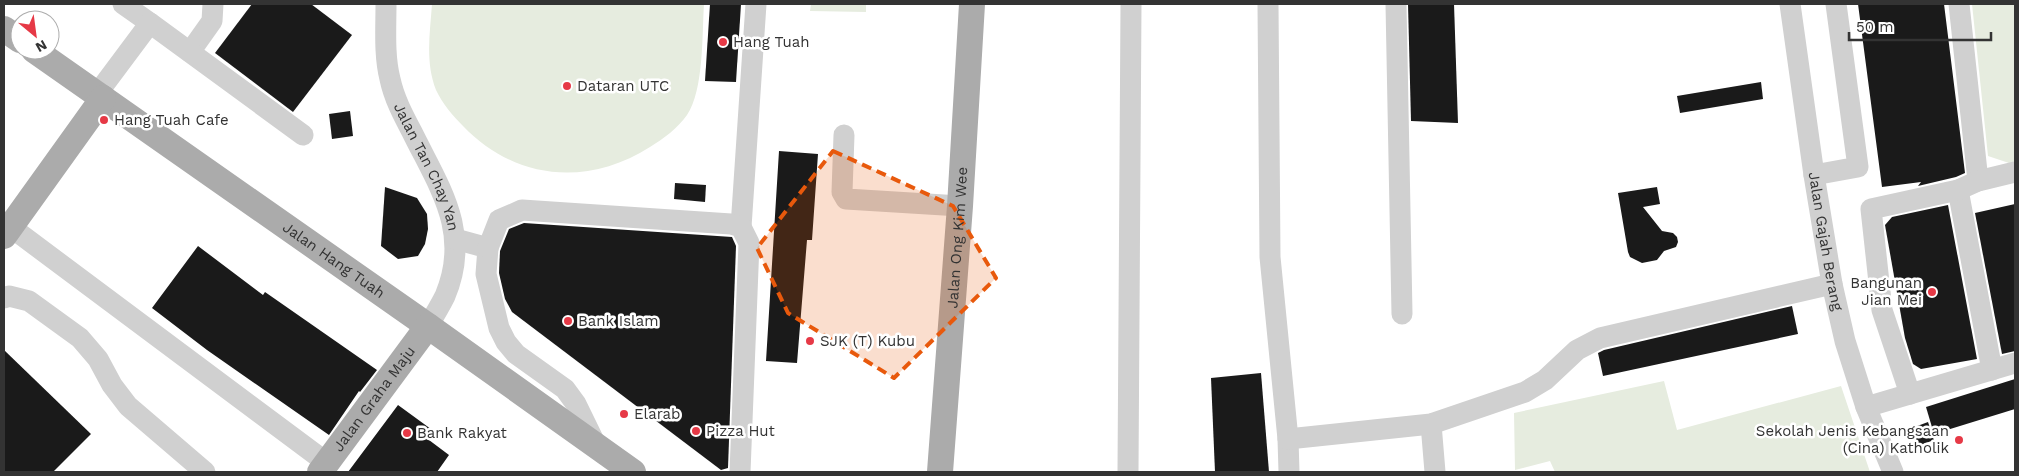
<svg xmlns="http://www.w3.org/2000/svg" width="2019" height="476" font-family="'Work Sans',sans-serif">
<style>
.green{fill:#e6ecdf}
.building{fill:#1a1a1a}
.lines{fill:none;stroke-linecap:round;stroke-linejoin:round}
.minor{stroke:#d0d0d0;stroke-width:21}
.major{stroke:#ababab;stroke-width:26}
.marked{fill:#e8590c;fill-opacity:0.2;stroke:#e8590c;stroke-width:4;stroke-dasharray:10 6;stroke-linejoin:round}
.poi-dot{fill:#e63946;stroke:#fff;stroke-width:2}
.labels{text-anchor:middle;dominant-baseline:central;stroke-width:5;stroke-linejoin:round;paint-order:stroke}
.poi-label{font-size:15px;fill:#333;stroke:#fff;text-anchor:start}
.street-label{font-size:15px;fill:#333;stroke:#fff}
</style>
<rect width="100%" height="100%" fill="#fff"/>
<g class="green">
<path d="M432,4H704C702,34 704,90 687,115C678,128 663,139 650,147C587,187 515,180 463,126C453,116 442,103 436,90C425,62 430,33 432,4Z"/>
<path d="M811,4H866V12L810,11Z"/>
<path d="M1972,4H2015V165L1988,156Z"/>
<path d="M1664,381L1677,430L1841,386L1870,472H1555L1550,461L1515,470L1514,413Z"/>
</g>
<g class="building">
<path d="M252,4H311L352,35L293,112L215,53Z"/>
<path d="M710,4H741L736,82L705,81Z"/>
<path d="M1408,4H1454L1458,123L1411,121Z"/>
<path d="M1858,4H1944L1965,173L1956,177L1918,186L1921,182L1882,187Z"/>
<path d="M1761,82L1763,99L1680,113L1677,96Z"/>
<path d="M350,111L353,136L332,139L329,114Z"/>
<path d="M779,151L818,154L812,240H807L797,363L766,361Z"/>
<path d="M675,183L706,185L705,202L674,199Z"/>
<path d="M385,187L417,198L427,214L428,229L425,244L418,256L398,259L381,246Z"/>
<path d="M1657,187L1660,204L1643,207L1662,231L1673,233L1677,237L1678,242L1676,247L1664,251L1657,260L1642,263L1630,257L1628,252L1618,193Z"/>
<path d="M2015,204V351L2002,354L1975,213Z"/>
<path d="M1948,205L1977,359L1921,369L1913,364L1905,338L1885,225L1892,217Z"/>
<path d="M524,223L732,237L736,246L728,468L721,470L512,312L505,299L499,273L500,251L509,229Z"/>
<path d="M198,246L263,295L265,292L377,370L360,392L359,391L329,435L207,350L152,308Z"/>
<path d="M1792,306L1798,334L1603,376L1598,353L1604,350Z"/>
<path d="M4,350L91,434L53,472H4Z"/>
<path d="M1261,373L1269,472H1215L1211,378Z"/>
<path d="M2015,379V409L1934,434L1926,407Z"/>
<path d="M398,405L435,432L429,440L449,455L437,472H348Z"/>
<path d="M1928,422L1934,440L1918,446L1912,428Z"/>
</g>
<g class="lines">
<g class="minor">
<path d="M123,4L150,23"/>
<path id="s1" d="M386,4C386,29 384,55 390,79C394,98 403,115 412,132C439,187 472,232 445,296C440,306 434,316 428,326"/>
<path d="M1268,4L1270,257L1288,439L1289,472"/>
<path d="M1396,4L1402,314"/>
<path id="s2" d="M1790,4L1814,175L1832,284L1845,341L1866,407L1893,472"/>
<path d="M1959,4L1978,181"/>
<path d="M190,52L212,21L213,4"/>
<path d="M97,94L150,23L303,135"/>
<path d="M844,135L842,192L846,199L960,206"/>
<path d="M1814,175L1858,167L1836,4"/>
<path d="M1958,190L1992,370"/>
<path d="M4,222L327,463"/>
<path d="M741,227L756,4"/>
<path d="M455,239L488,248L486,274L499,328L506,342L516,354L565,389L576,404L597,447"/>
<path d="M488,248L499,220L522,210L731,224L741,227L749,243L740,472"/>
<path d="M4,298L9,296L29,301L80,338L98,359L112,385L128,406L205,472"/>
<path d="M1910,394L1882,310L1871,209L1958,190L1978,181L2015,172"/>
<path d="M1866,407L2015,363"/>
<path d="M1431,424L1435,472"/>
<path d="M1288,439L1431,424L1525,392L1545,380L1577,350L1600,338L1832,284"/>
<path d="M1128,472L1131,4"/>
</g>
<g class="major">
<path d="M4,29L20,40"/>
<path id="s3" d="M34,50L428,326L633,472"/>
<path d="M4,236L103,98"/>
<path id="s4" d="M320,472L428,326"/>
<path id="s5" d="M940,472L960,206L972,4"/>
</g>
</g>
<path class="marked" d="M833,151L953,206L996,278L894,378L788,313L757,248Z"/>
<g class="poi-dot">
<circle cx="723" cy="42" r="5"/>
<circle cx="567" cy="86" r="5"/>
<circle cx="104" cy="120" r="5"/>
<circle cx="1932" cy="292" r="5"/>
<circle cx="568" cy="321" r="5"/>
<circle cx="810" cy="341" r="5"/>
<circle cx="624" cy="414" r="5"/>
<circle cx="696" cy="431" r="5"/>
<circle cx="407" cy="433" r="5"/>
<circle cx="1959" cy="440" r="5"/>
</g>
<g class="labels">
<g class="poi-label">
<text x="733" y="42">Hang Tuah</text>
<text x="577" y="86">Dataran UTC</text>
<text x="114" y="120">Hang Tuah Cafe</text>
<text x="1922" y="283" text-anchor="end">Bangunan<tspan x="1922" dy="17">Jian Mei</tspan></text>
<text x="578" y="321">Bank Islam</text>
<text x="820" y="341">SJK (T) Kubu</text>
<text x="634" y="414">Elarab</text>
<text x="706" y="431">Pizza Hut</text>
<text x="1949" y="431" text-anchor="end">Sekolah Jenis Kebangsaan<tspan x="1949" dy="17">(Cina) Katholik</tspan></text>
<text x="417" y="433">Bank Rakyat</text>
</g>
<g class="street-label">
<text stroke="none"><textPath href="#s1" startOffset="171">Jalan Tan Chay Yan</textPath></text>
<text stroke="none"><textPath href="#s5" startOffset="235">Jalan Ong Kim Wee</textPath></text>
<text stroke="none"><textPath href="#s2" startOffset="240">Jalan Gajah Berang</textPath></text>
<text stroke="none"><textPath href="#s3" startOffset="366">Jalan Hang Tuah</textPath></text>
<text stroke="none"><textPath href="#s4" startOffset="91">Jalan Graha Maju</textPath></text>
</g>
</g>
<rect width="2019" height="476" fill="none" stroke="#333333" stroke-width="10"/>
<g transform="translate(35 35) rotate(151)"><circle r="24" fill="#ffffff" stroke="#adadad"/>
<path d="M0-4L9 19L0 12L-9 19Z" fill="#e63946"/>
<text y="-8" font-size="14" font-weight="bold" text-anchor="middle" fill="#333333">N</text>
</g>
<path d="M1849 32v8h142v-8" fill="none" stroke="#333333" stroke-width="2.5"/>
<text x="1856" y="32" font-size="15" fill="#333333" stroke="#ffffff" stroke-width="4" paint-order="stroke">50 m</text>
</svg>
